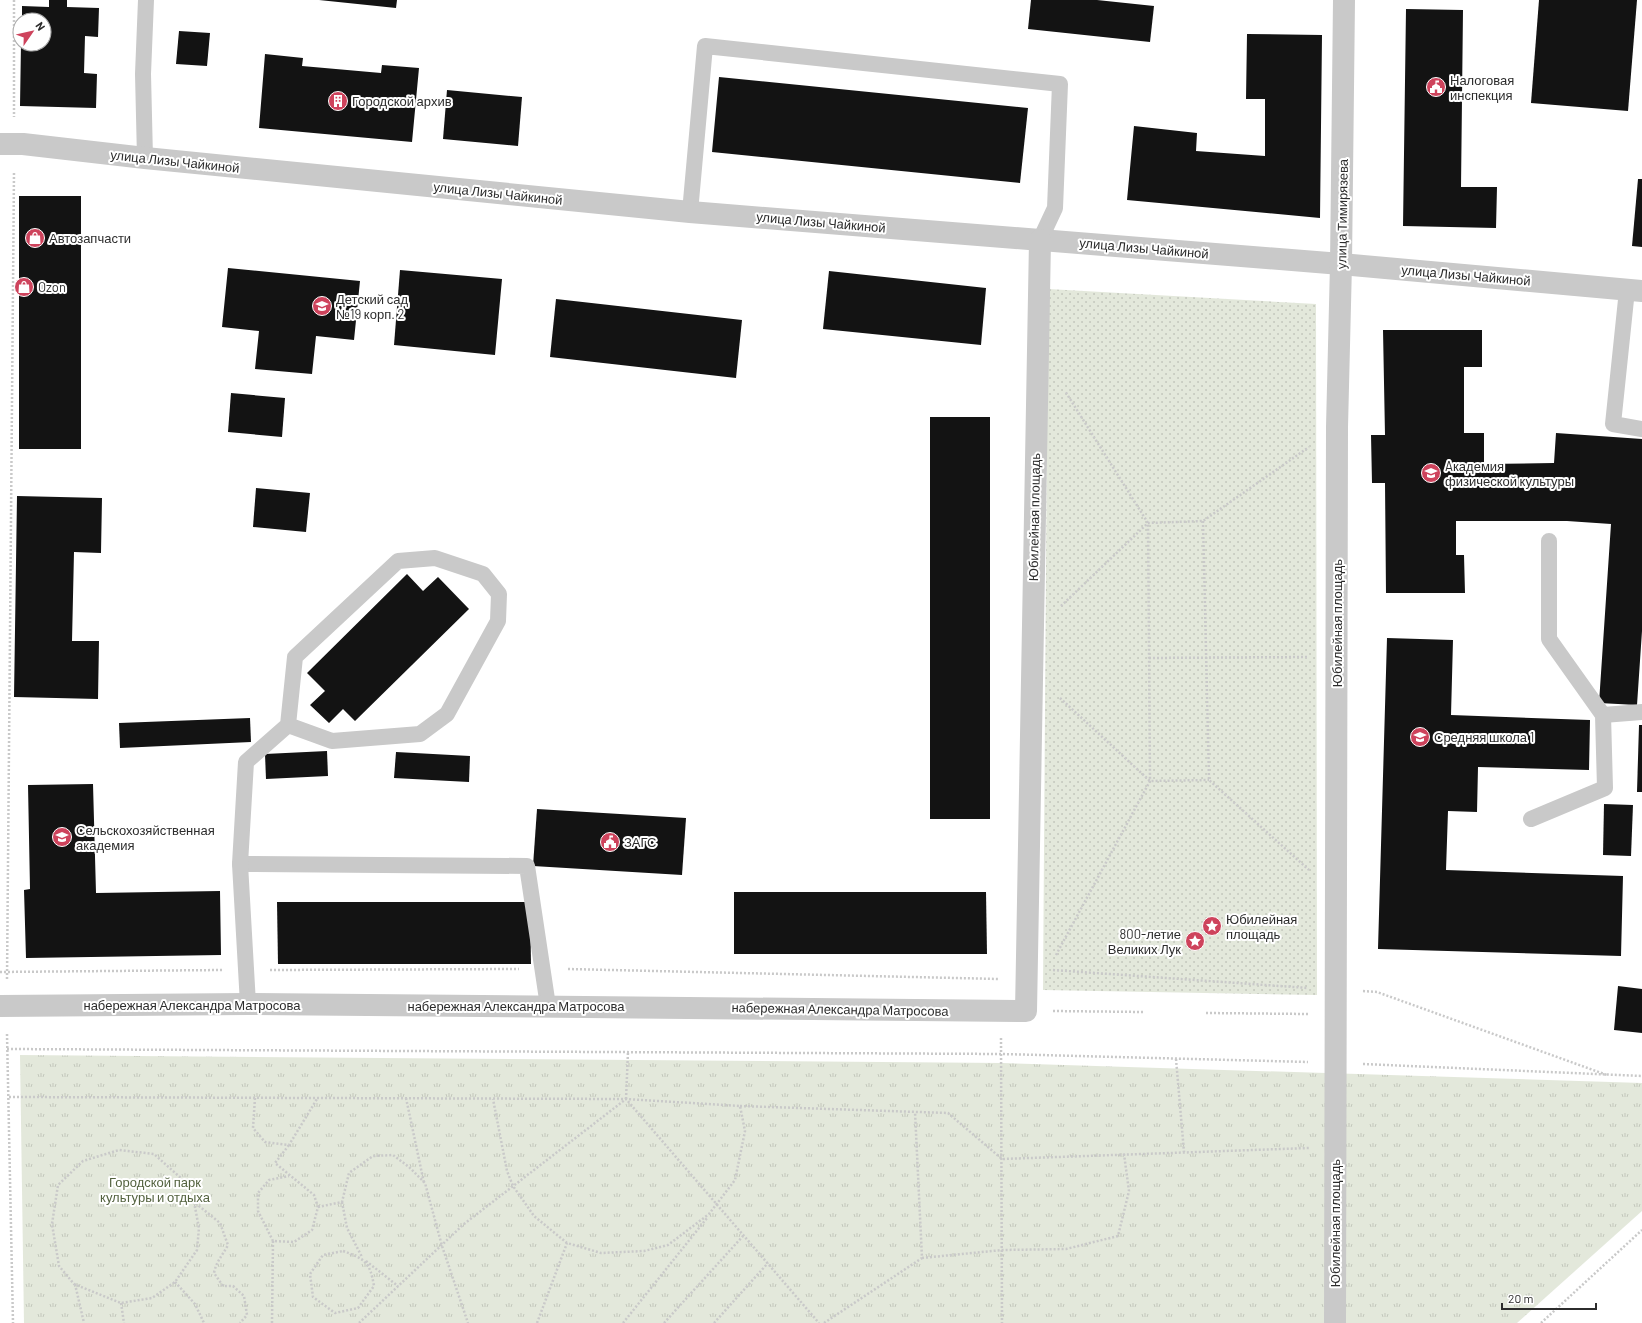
<svg xmlns="http://www.w3.org/2000/svg" width="1642" height="1323" font-family="Barlow,sans-serif">
<style>
.grass{fill:url(#grass-dots)}
.park{fill:url(#park-tufts)}
.building{fill:#131313}
.lines{fill:none;stroke-linecap:round;stroke-linejoin:round}
.path{stroke:#c9c9c9;stroke-width:2.5;stroke-dasharray:2 2;stroke-linecap:butt}
.service{stroke:#c9c9c9;stroke-width:16}
.minor{stroke:#c9c9c9;stroke-width:22}
.labels{text-anchor:middle;dominant-baseline:central;stroke-width:4;stroke-linejoin:round;paint-order:stroke}
.poi-label{font-size:13px;fill:#2c2c2c;stroke:#fff;text-anchor:start}
.street-label{font-size:13px;fill:#2c2c2c;stroke:#fff}
.park-label{font-size:13px;fill:#53623f;stroke:#fff}
</style>
<defs>
<pattern id="grass-dots" width="8" height="8" patternUnits="userSpaceOnUse"><rect width="8" height="8" fill="#e3e8db"/><path d="M2 2h.1M6 6h.1" fill="none" stroke="#c3c7bc" stroke-width="1.8" stroke-linecap="round"/></pattern>
<pattern id="park-tufts" width="24" height="20" patternUnits="userSpaceOnUse"><rect width="24" height="20" fill="#e3e8db"/><path d="M3 7l-1-3M5 7V3M7 7l1-3M15 17l-1-3M17 17v-4M19 17l1-3" fill="none" stroke="#c3c7bc"/></pattern>
</defs>
<rect width="100%" height="100%" fill="#fff"/>
<path class="grass" d="M1048,289L1316,304L1317,995L1043,990Z"/>
<path class="park" d="M20,1055L1003,1063L1642,1083V1211L1517,1323H24Z"/>
<g class="building">
<path d="M49,0H67V7L99,8L98,37L85,36L84,73L97,74L96,108L20,106L21,44H44V20H22V6L49,7Z"/>
<path d="M319,0H397L396,8Z"/>
<path d="M1031,0H1097L1154,6L1150,42L1028,29Z"/>
<path d="M1539,0H1637L1628,111L1531,103Z"/>
<path d="M1406,9L1463,10L1461,187H1497L1496,228L1403,226Z"/>
<path d="M179,31L210,33L207,66L176,64Z"/>
<path d="M1247,34L1322,35L1320,218L1127,200L1134,126L1197,133L1196,151L1265,156V99H1246Z"/>
<path d="M265,54L303,58L302,66L381,73L382,65L419,68L412,142L259,128Z"/>
<path d="M719,77L1028,108L1020,183L712,152Z"/>
<path d="M447,90L522,97L518,146L443,139Z"/>
<path d="M1638,179H1642V247L1632,246Z"/>
<rect x="19" y="196" width="62" height="253"/>
<path d="M228,268L360,281L354,340L316,336L312,374L255,369L259,331L222,327Z"/>
<path d="M400,270L502,279L495,355L394,345Z"/>
<path d="M829,271L986,288L981,345L823,329Z"/>
<path d="M556,299L742,320L736,378L550,357Z"/>
<path d="M1383,330H1482V367H1464V433H1484V464L1554,463L1556,433L1642,439V631L1637,705L1599,703L1611,524L1567,521H1456V555H1464L1465,593H1386L1385,483H1372L1371,435H1385Z"/>
<path d="M231,393L285,398L282,437L228,432Z"/>
<rect x="930" y="417" width="60" height="402"/>
<path d="M256,488L310,493L306,532L253,527Z"/>
<path d="M17,496L102,498L101,553L74,552L72,641H99L98,699L14,697Z"/>
<path d="M407,574L423,591L438,577L469,609L355,721L343,709L329,723L310,705L325,691L307,673Z"/>
<path d="M1387,638L1453,640L1451,715L1590,720L1589,770L1478,767L1477,812L1448,811L1446,870L1623,876L1621,956L1378,949Z"/>
<path d="M250,718L251,742L120,748L119,723Z"/>
<path d="M1639,725H1642V792H1637Z"/>
<path d="M327,751L328,776L266,779L265,754Z"/>
<path d="M396,752L470,756L469,782L394,778Z"/>
<path d="M93,784L96,893L220,891L221,955L26,958L24,890L30,889L28,785Z"/>
<path d="M1604,804L1633,805L1631,856L1603,855Z"/>
<path d="M537,809L686,818L682,875L533,866Z"/>
<path d="M734,892H986L987,954H734Z"/>
<path d="M277,902H530L531,964H278Z"/>
<path d="M1618,986L1642,989V1033L1614,1030Z"/>
</g>
<g class="lines">
<g class="path">
<path d="M14,0V117"/>
<path d="M1203,521L1209,780L1309,870"/>
<path d="M1061,606L1148,523L1203,521L1309,447"/>
<path d="M1149,658L1308,657"/>
<path d="M1060,698L1150,781L1209,780"/>
<path d="M1056,955L1150,781L1148,523L1065,391"/>
<path d="M568,969L999,979"/>
<path d="M270,970L519,969"/>
<path d="M1053,970L1308,988"/>
<path d="M0,972L223,970"/>
<path d="M7,979L14,172"/>
<path d="M1363,991L1377,992L1607,1075"/>
<path d="M1053,1011L1143,1012"/>
<path d="M1206,1013L1308,1014"/>
<path d="M7,1034L13,1323"/>
<path d="M1001,1038L1002,1323"/>
<path d="M7,1049L1002,1054L1308,1062"/>
<path d="M1176,1059L1184,1152"/>
<path d="M1363,1064L1642,1076"/>
<path d="M9,1097L626,1099L819,1323"/>
<path d="M255,1098L253,1128L265,1142L289,1145L317,1099"/>
<path d="M406,1098L424,1183"/>
<path d="M626,1099L628,1052"/>
<path d="M740,1106L948,1113L1002,1159L1309,1148"/>
<path d="M194,1202L199,1228L197,1250L175,1282L152,1298L121,1303L74,1284L59,1266L52,1224L58,1185L83,1161L119,1150L154,1154L182,1179L194,1202L220,1223L228,1245C222,1256 216,1262 214,1273L223,1286H233L244,1296L247,1315L240,1323"/>
<path d="M342,1202L347,1228L362,1257"/>
<path d="M318,1207L342,1202L349,1173L373,1156L393,1155L409,1167L425,1183L442,1246L468,1323"/>
<path d="M273,1241L258,1211V1193L269,1180L289,1176"/>
<path d="M343,1251C365,1259 370,1262 374,1286L358,1308L335,1313L313,1297L310,1274L323,1255Z"/>
<path d="M922,1258L1002,1250L1066,1249L1118,1236L1129,1191L1124,1154"/>
<path d="M366,1261L398,1286"/>
<path d="M175,1282L195,1304L204,1323"/>
<path d="M75,1284L84,1323"/>
<path d="M121,1303L124,1323"/>
<path d="M272,1323L273,1241L294,1242L312,1230L318,1207L314,1195L275,1163L289,1145"/>
<path d="M359,1323L464,1224L626,1099L740,1106L745,1131L735,1180L709,1214L668,1245L644,1251L601,1253L567,1243L534,1216L513,1186L507,1171L493,1099"/>
<path d="M537,1323L567,1243"/>
<path d="M623,1323L707,1218"/>
<path d="M664,1323L743,1236"/>
<path d="M714,1323L768,1263"/>
<path d="M824,1323L922,1258L915,1112"/>
<path d="M1541,1323L1642,1230"/>
</g>
<g class="service">
<path d="M145,158L143,74L146,0"/>
<path d="M690,212L705,46L1060,84L1055,208L1040,240"/>
<path d="M1627,290L1613,424L1642,429"/>
<path d="M1603,715L1642,712"/>
<path d="M1531,819L1605,788L1603,715L1549,639V541"/>
<path d="M240,864L527,866L548,1006"/>
<path d="M248,1004L240,864L246,762L288,725L295,657L398,561L435,558L483,574L499,594L498,621L447,714L420,734L332,741L288,725"/>
</g>
<g class="minor">
<path d="M0,144H23L145,158L690,212L1341,264L1642,291"/>
<path d="M0,1006L248,1004L1026,1011L1040,240"/>
<path d="M1335,1323L1337,427L1341,264L1344,0"/>
</g>
</g>
<defs>
<g id="civic-disc" transform="scale(1)"><circle r="9.5" fill="#ce435c" stroke="#fff"/><path d="M-.6-6.5H3V-4.5H.6V-3L4-1V1h2V6H-6V1h2V-1L-.6-3ZM-1.2 2.5V6h2.4V2.5Z" fill="#fff"/></g>
<g id="building-disc" transform="scale(1)"><circle r="9.5" fill="#ce435c" stroke="#fff"/><path d="M-4-6H4V6H1V3H-1V6H-4ZM-2.5-4.3h1.7v1.8h-1.7ZM.8-4.3h1.7v1.8H.8ZM-2.5-1h1.7V.8h-1.7ZM.8-1h1.7V.8H.8Z" fill="#fff"/></g>
<g id="shop-disc" transform="scale(1)"><circle r="9.5" fill="#ce435c" stroke="#fff"/><path d="M-5-2.5h2.3a2.7 3.5 0 0 1 5.4 0H5L5.5 6h-11ZM-1.5-2.5h3a1.5 2.3 0 0 0-3 0Z" fill="#fff"/></g>
<g id="school-disc" transform="scale(1)"><circle r="9.5" fill="#ce435c" stroke="#fff"/><path d="M0-5L7-2L0 1L-7-2ZM-4 1L0 2.5L4 1V4Q0 6-4 4Z" fill="#fff"/></g>
<g id="university-disc" transform="scale(1)"><circle r="9.5" fill="#ce435c" stroke="#fff"/><path d="M0-5L7-2L0 1L-7-2ZM-4 1L0 2.5L4 1V4Q0 6-4 4Z" fill="#fff"/></g>
<g id="sight-disc" transform="scale(1)"><circle r="9.5" fill="#ce435c" stroke="#fff"/><path d="M0-6L1.8-2.2L6-1.7L2.9 1.2L3.7 5.4L0 3.3L-3.7 5.4L-2.9 1.2L-6-1.7L-1.8-2.2Z" fill="#fff"/></g>
</defs>
<g fill-rule="evenodd">
<use href="#civic-disc" x="1436" y="87"/>
<use href="#building-disc" x="338" y="101"/>
<use href="#shop-disc" x="35" y="238"/>
<use href="#shop-disc" x="24" y="287"/>
<use href="#school-disc" x="322" y="306"/>
<use href="#university-disc" x="1431" y="473"/>
<use href="#school-disc" x="1420" y="737"/>
<use href="#university-disc" x="62" y="837"/>
<use href="#civic-disc" x="610" y="842"/>
<use href="#sight-disc" x="1212" y="926"/>
<use href="#sight-disc" x="1195" y="941"/>
</g>
<g class="labels">
<g class="poi-label">
<text x="1450" y="80">Налоговая<tspan x="1450" dy="15">инспекция</tspan></text>
<text x="352" y="101">Городской архив</text>
<text x="49" y="238">Автозапчасти</text>
<text x="38" y="287">Ozon</text>
<text x="336" y="299">Детский сад<tspan x="336" dy="15">№19 корп. 2</tspan></text>
<text x="1445" y="466">Aкадемия<tspan x="1445" dy="15">физической культуры</tspan></text>
<text x="1434" y="737">Средняя школа 1</text>
<text x="76" y="830">Сельскохозяйственная<tspan x="76" dy="15">академия</tspan></text>
<text x="624" y="842">ЗАГС</text>
<text x="1226" y="919">Юбилейная<tspan x="1226" dy="15">площадь</tspan></text>
<text x="1181" y="934" text-anchor="end">800-летие<tspan x="1181" dy="15">Великих Лук</tspan></text>
</g>
<g class="street-label">
<text transform="translate(175 161) rotate(6)">улица Лизы Чайкиной</text>
<text transform="translate(498 193) rotate(6)">улица Лизы Чайкиной</text>
<text transform="translate(1342 214) rotate(-89)">улица Тимирязева</text>
<text transform="translate(821 222) rotate(5)">улица Лизы Чайкиной</text>
<text transform="translate(1144 248) rotate(5)">улица Лизы Чайкиной</text>
<text transform="translate(1466 275) rotate(5)">улица Лизы Чайкиной</text>
<text transform="translate(1034 517) rotate(-89)">Юбилейная площадь</text>
<text transform="translate(1337 623) rotate(-90)">Юбилейная площадь</text>
<text x="192" y="1005">набережная Александра Матросова</text>
<text x="516" y="1006">набережная Александра Матросова</text>
<text transform="translate(840 1009) rotate(1)">набережная Александра Матросова</text>
<text transform="translate(1335 1223) rotate(-90)">Юбилейная площадь</text>
</g>
<g class="park-label">
<text x="155" y="1182">Городской парк<tspan x="155" dy="15">культуры и отдыха</tspan></text>
</g>
</g>
<g transform="translate(32 32) rotate(56)"><circle r="19" fill="#ffffff" stroke="#ababab"/>
<path d="M0-3L7 15L0 10L-7 15Z" fill="#ce435c"/>
<text y="-6" font-size="11" font-weight="bold" text-anchor="middle" fill="#2c2c2c">N</text>
</g>
<path d="M1502 1303v6h94v-6" fill="none" stroke="#2c2c2c" stroke-width="2"/>
<text x="1508" y="1303" font-size="12" fill="#2c2c2c" stroke="#ffffff" stroke-width="3" paint-order="stroke">20 m</text>
</svg>
